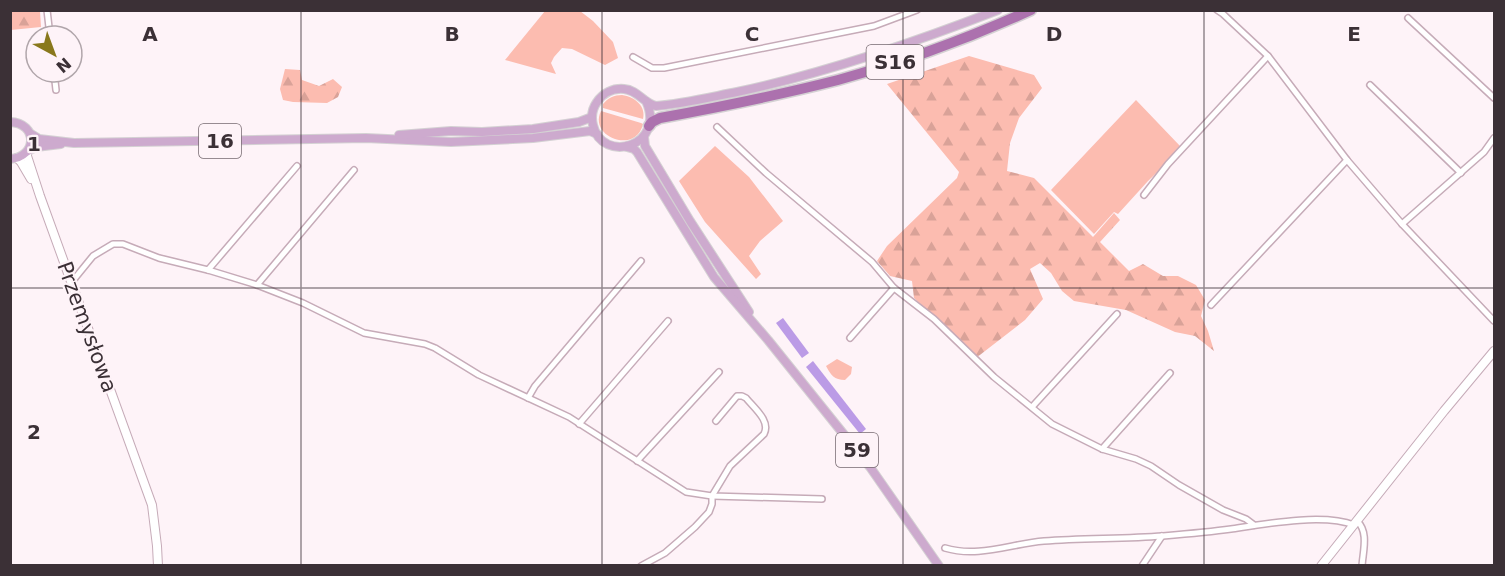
<svg xmlns="http://www.w3.org/2000/svg" width="1505" height="576" font-family="'DejaVu Sans',sans-serif">
<style>
.green{fill:#fcbcb0}
.forest{fill:url(#forest-firs)}
.water{fill:#bb9be6}
.lines{fill:none;stroke-linecap:round;stroke-linejoin:round}
.street-casing{stroke:#c6abb8;stroke-width:8}
.secondary-casing{stroke:#c6abb8;stroke-width:10}
.primary-casing{stroke:#d4d1d3;stroke-width:10}
.highway-casing{stroke:#d4d1d3;stroke-width:13}
.street{stroke:#fff;stroke-width:5}
.secondary{stroke:#fff;stroke-width:8}
.primary{stroke:#cdaace;stroke-width:8}
.highway{stroke:#ac71ae;stroke-width:10}
.grid{fill:none;stroke:#3b3036;stroke-width:1.5;stroke-opacity:0.55}
.labels{text-anchor:middle;dominant-baseline:central;stroke-width:4.5;stroke-linejoin:round;paint-order:stroke}
.shield{fill:#fef3f8;stroke:#766a70;stroke-width:1.5}
.shield-label{font-size:20px;font-weight:bold;fill:#3b3036}
.street-label{font-size:21px;fill:#3b3036;stroke:#fef3f8}
.grid-label{font-size:20px;text-anchor:middle;font-weight:bold;fill:#3b3036;stroke:#fef3f8;stroke-width:4.5;stroke-linejoin:round;paint-order:stroke}
</style>
<defs>
<pattern id="forest-firs" width="22" height="20" patternUnits="userSpaceOnUse" patternTransform="scale(1.5)"><rect width="22" height="20" fill="#fcbcb0"/><path d="M5 1l3.5 6h-7zM16 11l3.5 6h-7z" fill="#d9a298"/></pattern>
</defs>
<rect width="100%" height="100%" fill="#fef3f8"/>
<g class="green">
<path d="M545,11H580L593,21L613,42L618,58L605,65L572,49L562,48L554,57L551,63L556,74L505,60Z"/>
<path d="M622,95C635,97 646,106 643,119L603,108V104C608,98 614,95 622,95Z"/>
<path d="M1136,100L1180,146L1172,158L1148,181L1118,214L1114,212L1094,234L1051,190Z"/>
<path d="M601,111L641,123L643,124C636,155 588,137 601,111Z"/>
<path d="M715,146L749,177L783,221L760,241L749,256L761,274L756,279L705,222L679,181Z"/>
<path d="M837,359L852,367L851,374L845,380C834,380 831,375 826,366Z"/>
</g>
<g class="forest">
<path d="M11,10L40,11L41,27L11,30Z"/>
<path d="M969,56L1034,75L1042,88L1019,118L1010,143L1007,171L1034,178L1093,237L1114,213L1120,220L1100,242L1129,271L1143,264L1163,276H1178L1196,285L1205,300L1201,316L1208,331L1214,351L1195,336L1175,332L1126,310L1074,301L1062,291L1051,273L1040,263L1030,269L1043,299L1025,320L976,358L914,298L912,281L890,276L877,261L887,246L957,178L959,172L887,84Z"/>
<path d="M285,69L300,70L302,80L319,86L333,79L342,87L338,97L327,103L293,102L283,100L280,89Z"/>
</g>
<g class="water">
<path d="M783,318L809,353L802,358L776,323Z"/>
<path d="M813,361L866,429L860,434L806,367Z"/>
</g>
<g class="lines">
<g class="street-casing">
<g id="street">
<path d="M47,10L50,36"/>
<path d="M1217,10L1223,14L1268,56L1347,160L1402,224L1494,321"/>
<path d="M1408,18L1494,98"/>
<path d="M633,57L652,68H664L874,26L917,10"/>
<path d="M54,72L56,90"/>
<path d="M1370,85L1461,173"/>
<path d="M717,127L766,173L872,262L894,288L934,319L994,377L1052,424L1102,449L1136,459L1151,466L1179,485L1223,510L1246,519L1254,525"/>
<path d="M1144,195L1168,164L1268,56"/>
<path d="M1402,224L1484,152L1494,138"/>
<path d="M208,270L297,166"/>
<path d="M71,283L93,256L113,244H123L159,258L208,270L257,285L303,303L364,333L425,344L435,348L479,375L569,417L686,492L712,496L822,499"/>
<path d="M257,285L354,170"/>
<path d="M1211,305L1347,160"/>
<path d="M850,338L894,288"/>
<path d="M528,398L535,386L641,261"/>
<path d="M1032,407L1117,314"/>
<path d="M579,424L668,321"/>
<path d="M1102,449L1170,373"/>
<path d="M637,461L719,372"/>
<path d="M1357,521C1369,532 1363,551 1362,566"/>
<path d="M945,548C978,558 1010,544 1044,541C1083,538 1123,539 1163,536C1186,534 1209,532 1231,529C1264,524 1323,513 1354,525"/>
<path d="M641,566L665,553L695,527L709,512L712,504V496L730,466L764,434C771,421 754,408 746,398L742,396H737L716,421"/>
<path d="M1142,566L1162,536"/>
</g>
</g>
<g class="secondary-casing">
<g id="secondary">
<path d="M27,152V156L40,196L152,505L157,546L158,566"/>
<path d="M17,158L21,162L31,179"/>
<path d="M1321,566L1444,411L1494,351"/>
</g>
</g>
<g class="primary-casing">
<g id="primary">
<path d="M646,101C667,146 602,165 593,125C591,117 592,109 597,102C603,93 613,88 624,89C638,90 643,103 656,106C682,104 711,97 737,92C826,73 913,43 998,10"/>
<path d="M10,122C38,123 38,157 10,159"/>
<path d="M31,134L39,139L74,143L366,138L451,142L533,138L590,131L597,134"/>
<path d="M399,135L451,131L482,132L533,129L579,122L592,117"/>
<path d="M644,137L645,146L690,221L749,312"/>
<path d="M627,147L634,149L637,152L714,277L768,340L870,467L939,566"/>
<path d="M28,151L36,147L61,144"/>
</g>
</g>
<g class="highway-casing">
<path id="highway" d="M649,126L652,122L660,118C720,107 779,95 838,80C904,62 969,38 1031,10"/>
</g>
<use href="#street" class="street"/>
<use href="#secondary" class="secondary"/>
<use href="#primary" class="primary"/>
<use href="#highway" class="highway"/>
</g>
<path class="grid" d="M301,10V566M602,10V566M903,10V566M1204,10V566M10,288H1494"/>
<g class="labels">
<g class="shield">
<rect x="866.5" y="45" width="57" height="34" rx="4.5"/>
<rect x="199" y="124" width="42" height="34" rx="4.5"/>
<rect x="836" y="433" width="42" height="34" rx="4.5"/>
</g>
<g class="shield-label">
<text x="895" y="62">S16</text>
<text x="220" y="141">16</text>
<text x="857" y="450">59</text>
</g>
<g class="street-label">
<text transform="translate(87 327) rotate(70)">Przemysłowa</text>
</g>
</g>
<g class="grid-label">
<text x="150" y="41">A</text>
<text x="452" y="41">B</text>
<text x="752" y="41">C</text>
<text x="1054" y="41">D</text>
<text x="1354" y="41">E</text>
<text x="34" y="151">1</text>
<text x="34" y="439">2</text>
</g>
<rect width="1505" height="576" fill="none" stroke="#3b3036" stroke-width="24"/>
<g transform="translate(54 54) rotate(139)"><circle r="28" fill="#fef3f8" stroke="#b0a5aa" stroke-width="1.5"/>
<path d="M0-4.5L10 22L0 15L-10 22Z" fill="#89781c"/>
<text y="-9" font-size="16" font-weight="bold" text-anchor="middle" fill="#3b3036">N</text>
</g>
</svg>
